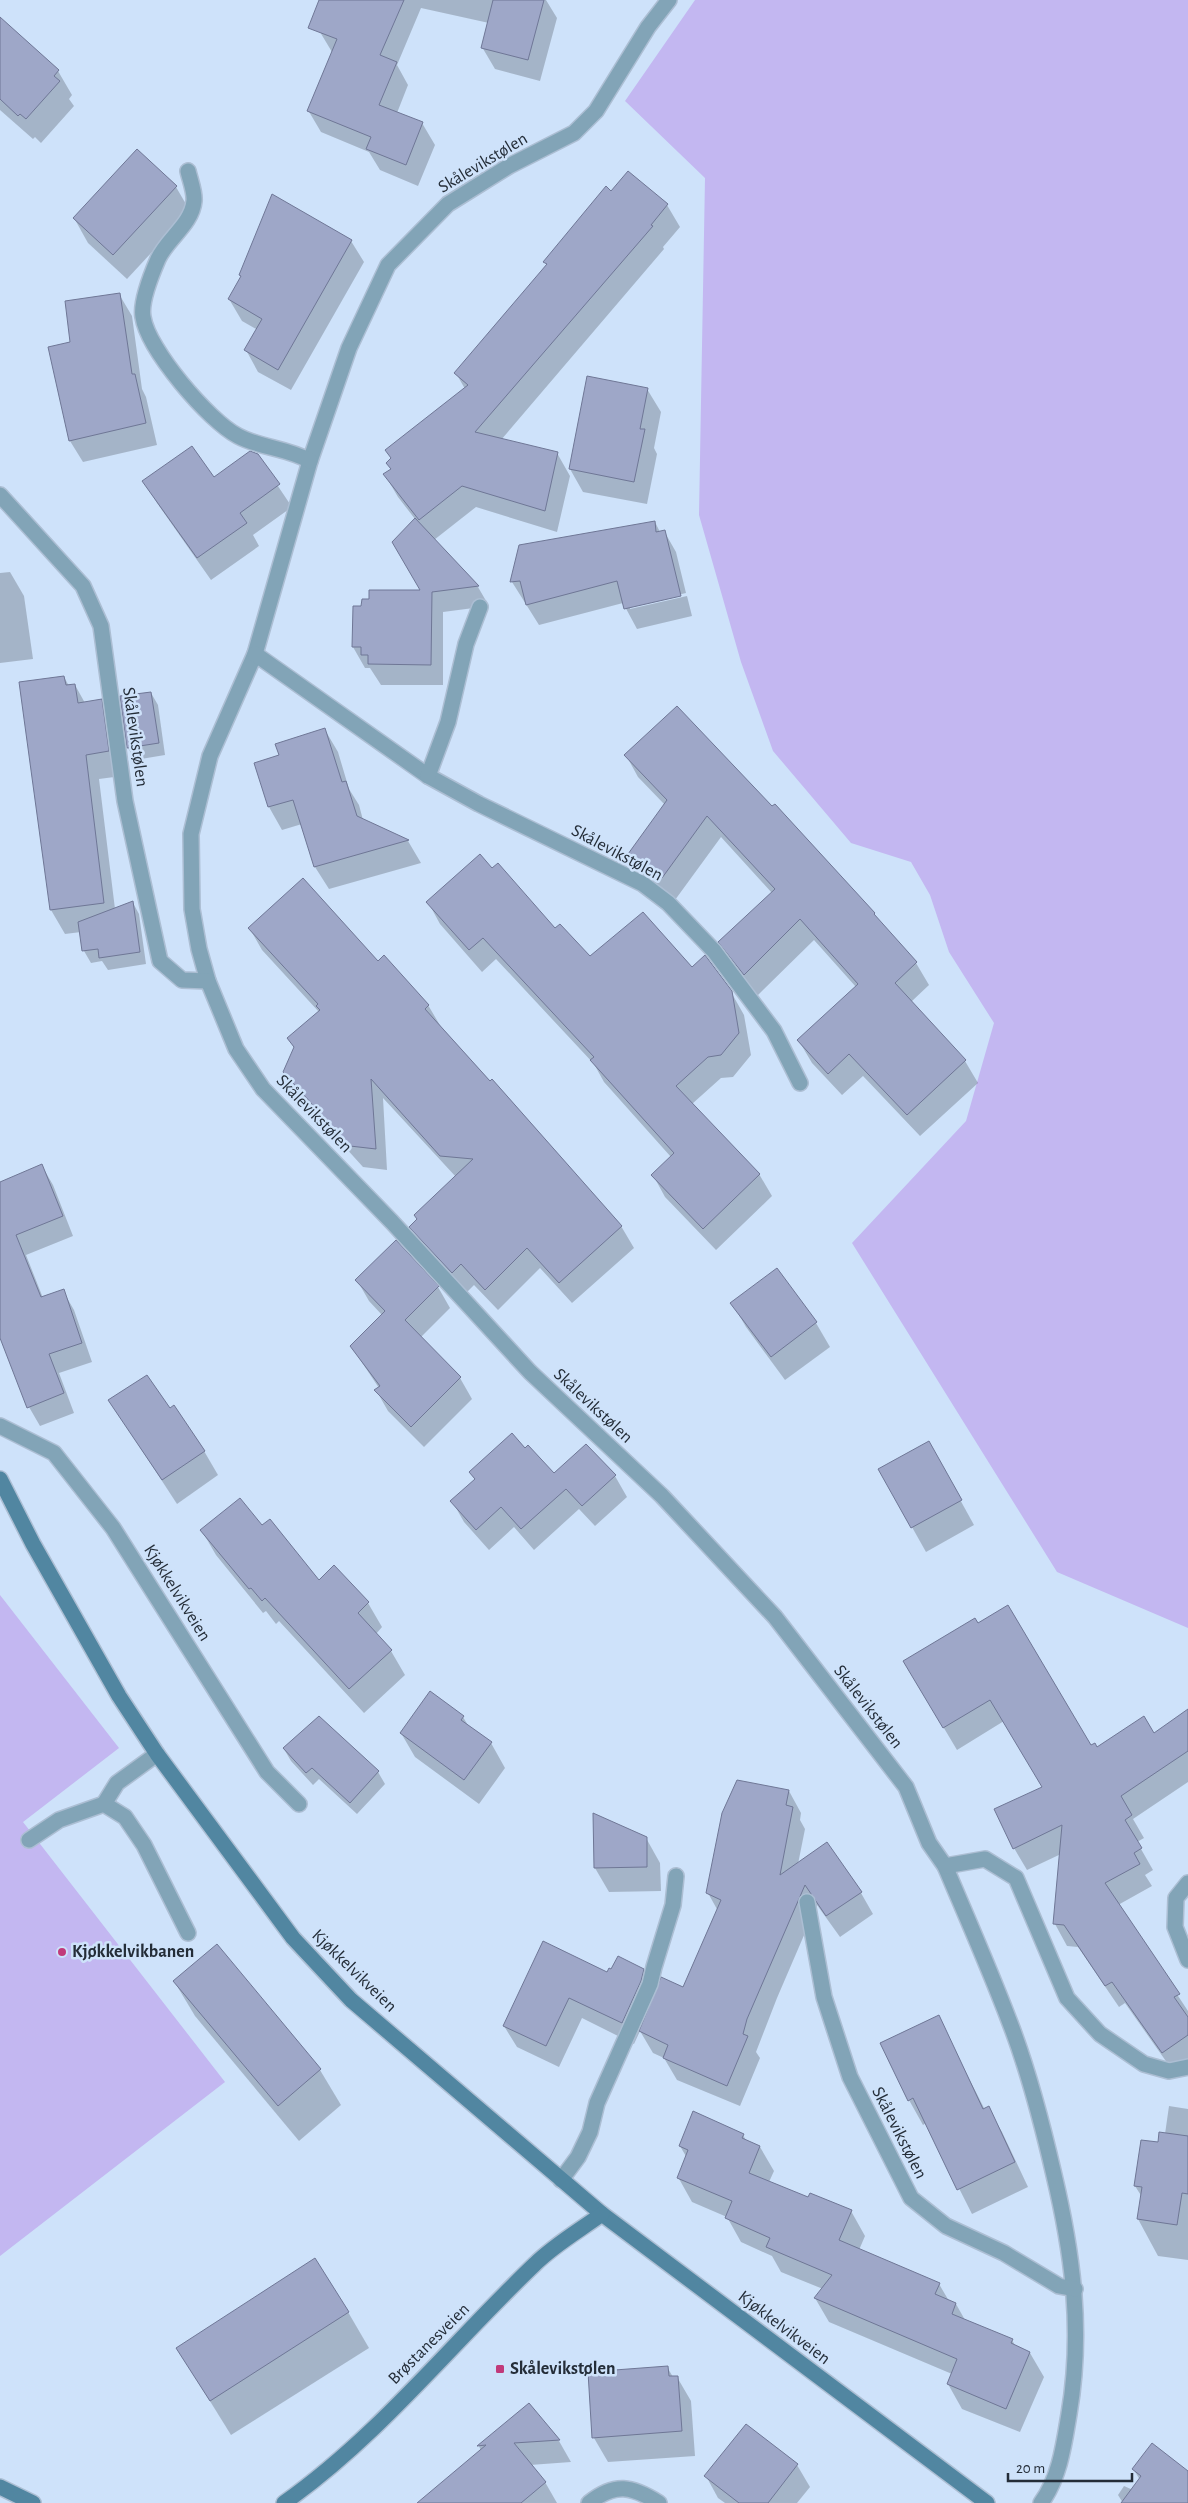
<svg xmlns="http://www.w3.org/2000/svg" width="1188" height="2503" font-family="'Alegreya Sans',sans-serif">
<style>
.green{fill:#c3b7f1}
.shadow{fill:#0003}
.building{fill:#9ea7c8;stroke:#6f7796}
.lines{fill:none;stroke-linecap:round;stroke-linejoin:round}
.lane-casing{stroke:#acbed3;stroke-width:18}
.street-casing{stroke:#acbed3;stroke-width:18}
.secondary-casing{stroke:#acbed3;stroke-width:18}
.lane{stroke:#82a4b7;stroke-width:15}
.street{stroke:#82a4b7;stroke-width:15}
.secondary{stroke:#5186a1;stroke-width:15}
.poi-dot{fill:#c13a7a;stroke:#cee2fa;stroke-width:2}
.labels{text-anchor:middle;dominant-baseline:central;stroke-width:5;stroke-linejoin:round;paint-order:stroke}
.street-label{font-size:18px;fill:#242d38;stroke:#cee2fa}
.poi-label{font-size:18px;font-weight:bold;fill:#242d38;stroke:#cee2fa;text-anchor:start}
</style>
<rect width="100%" height="100%" fill="#cee2fa"/>
<g class="green">
<path d="M695,0H1188V1628L1057,1572L852,1243L966,1121L994,1023L949,952L930,895L911,862L851,843L773,751L741,662L699,515L705,178L625,101Z"/>
<path d="M0,1595L119,1748L23,1822L225,2082L0,2256Z"/>
</g>
<g class="shadow">
<path d="M334,0H546L557,18L540,81L495,69L482,47L489,23L421,8L397,65L408,85L397,113L422,123L435,145L418,186L380,170L369,152L321,132L308,110L332,52L320,32Z"/>
<path d="M0,27L58,71L72,95L69,99L74,106L41,143L35,137L33,139L0,110Z"/>
<path d="M137,151L176,187L190,211L127,279L88,243L74,218Z"/>
<path d="M611,192L667,205L680,227L663,247L664,249L501,440L557,453L570,476L557,532L476,507L434,540L478,587L489,606L443,612V685H381L370,668H365L353,647L363,607L422,592L415,519L398,497L385,475L391,470L388,463L465,389L456,373L547,266L545,262Z"/>
<path d="M351,241L364,262L291,390L258,372L246,350L258,330L242,321L229,299L242,278L240,275Z"/>
<path d="M119,294L132,316L142,389L146,397L157,445L83,462L70,441L72,343Z"/>
<path d="M647,389L661,412L654,448L657,454L647,504L583,492L570,469Z"/>
<path d="M257,455L292,507L253,535L259,546L211,580L157,503L144,481L214,479Z"/>
<path d="M655,522L660,532L664,531L676,552L686,593L630,606V609L687,596L692,616L637,629L623,603L539,625L512,582Z"/>
<path d="M10,572L24,596L33,659L0,663V573Z"/>
<path d="M64,677L69,686L75,685L85,703L101,700L115,725L122,776L99,779L115,909L133,903L139,914L146,964L108,970L102,961L91,963L84,951L81,932L65,934L51,910Z"/>
<path d="M151,693L158,705L165,755L135,760L128,748L122,697Z"/>
<path d="M325,730L338,752L349,789L359,805L363,820L408,841L421,863L329,889L315,867L302,824L282,830L269,807L256,764L280,756Z"/>
<path d="M626,755L874,914L880,922L916,963L929,985L911,1002L965,1061L978,1083L920,1136L863,1076L842,1095L812,1063L799,1041L856,987L814,940L757,996L733,965L720,942L772,893L721,837L675,900L642,876L630,854L665,805L638,777Z"/>
<path d="M492,870L555,930L590,958L692,969L731,992L744,1015L751,1055L733,1077L721,1078L692,1104L759,1174L772,1196L716,1250L665,1197L653,1175L671,1157L604,1082L594,1064L496,959L482,972L440,924L428,902Z"/>
<path d="M250,929L378,962L428,1005L441,1027L621,1226L634,1248L572,1303L540,1268L498,1310L474,1285L465,1294L423,1248L411,1227L456,1177L383,1098L387,1170L363,1167L296,1093L284,1072L295,1049L288,1038L319,1012L262,950Z"/>
<path d="M42,1166L53,1185L73,1236L26,1255L43,1298L63,1291L74,1310L92,1362L59,1373L74,1413L40,1426L29,1407L0,1337V1183Z"/>
<path d="M777,1270L816,1323L830,1347L785,1380L746,1327L732,1303Z"/>
<path d="M357,1280L438,1287L450,1308L421,1337L460,1378L472,1399L424,1447L388,1411L376,1390L379,1388L351,1346L382,1315L369,1301Z"/>
<path d="M110,1401L169,1410L204,1451L218,1475L177,1504Z"/>
<path d="M586,1446L615,1476L627,1497L595,1526L579,1509L534,1550L514,1527L489,1550L464,1522L452,1501L475,1480L470,1472L525,1449L553,1475Z"/>
<path d="M942,1467L974,1525L926,1552L880,1470Z"/>
<path d="M262,1526L319,1582L334,1567L368,1603L382,1627L376,1634L391,1651L405,1675L364,1713L279,1621L276,1624L266,1611L263,1613L216,1555L202,1531Z"/>
<path d="M975,1619L1091,1746L1096,1748L1154,1734L1188,1710V1782L1133,1819L1144,1838L1137,1842L1153,1870L1145,1875L1152,1886L1118,1905L1188,2011V2065L1175,2074L1125,2003L1119,2007L1078,1947L1067,1946L1055,1924L1061,1854L1027,1870L1014,1848L1043,1787L1004,1721L957,1750L904,1661Z"/>
<path d="M437,1698L463,1717L469,1727L491,1743L505,1768L479,1804L415,1757L401,1733Z"/>
<path d="M284,1749L378,1772L385,1784L357,1814L319,1779L313,1785L291,1761Z"/>
<path d="M789,1791L801,1813L800,1820L805,1829L798,1864L861,1893L873,1914L840,1937L817,1905L777,1998L756,2052L760,2058L740,2106L677,2080L664,2058L653,2053L640,2031L634,2044L582,2018L559,2067L517,2047L504,2026L607,1973L643,1969L656,1992L684,1989L718,1911L708,1893Z"/>
<path d="M646,1838L660,1863L661,1891L609,1892L595,1868Z"/>
<path d="M217,1946L320,2070L341,2105L299,2141L195,2016L174,1981Z"/>
<path d="M938,2017L985,2110L988,2108L1002,2132L1028,2187L972,2214L926,2123L923,2125L909,2100Z"/>
<path d="M1169,2106L1188,2109V2260L1158,2256L1138,2219L1142,2197L1135,2186L1165,2134Z"/>
<path d="M743,2135L747,2142L760,2147L774,2171L769,2182L809,2199L851,2211L865,2236L859,2250L939,2284L949,2301L956,2304L965,2320L1012,2340L1016,2347L1030,2353L1044,2377L1020,2432L962,2409L948,2384L952,2374L829,2322L815,2298L823,2289L781,2272L772,2256L741,2242L727,2217L692,2202L678,2177L687,2158L680,2146Z"/>
<path d="M348,2312L369,2348L231,2435L177,2348Z"/>
<path d="M667,2367L673,2377H677L691,2401L695,2456L608,2462L594,2438Z"/>
<path d="M529,2405L559,2441L571,2462L530,2465L545,2482L557,2503H436L481,2451L479,2446Z"/>
<path d="M797,2465L810,2487L797,2503H725L718,2498L706,2476Z"/>
<path d="M1134,2470L1188,2473V2503H1123L1118,2495L1124,2486L1133,2490L1140,2480Z"/>
</g>
<g class="building">
<path d="M319,0H404L380,55L397,62L379,105L423,122L406,165L366,149L371,137L307,111L337,39L308,28Z"/>
<path d="M493,0H544L528,60L481,48Z"/>
<path d="M0,17L59,70L54,76L60,81L26,119L20,114L18,116L0,99Z"/>
<path d="M137,149L177,186L113,255L73,218Z"/>
<path d="M628,171L668,204L651,225L653,226L475,432L558,452L545,511L462,486L419,520L383,474L391,469L386,463L391,458L385,450L468,385L454,373L547,264L543,262L606,186L611,191Z"/>
<path d="M272,194L352,240L278,370L244,350L262,319L228,299L241,276L239,275Z"/>
<path d="M120,293L132,374H135L146,423L69,441L48,347L70,342L65,301Z"/>
<path d="M587,376L648,388L640,429H645L634,482L569,469Z"/>
<path d="M192,446L214,477L250,451L258,454L280,484L240,513L247,523L197,558L142,481Z"/>
<path d="M415,518L479,586L432,592L431,665L368,664V655H361V647H352L353,606H361L362,599H369V590H420L392,542Z"/>
<path d="M655,521L656,532L665,530L681,596L624,609L617,581L526,605L520,581L510,582L519,545Z"/>
<path d="M64,676L66,685L75,684L78,703L102,699L109,751L86,755L104,903L50,910L19,682Z"/>
<path d="M151,692L159,743L127,748L120,696Z"/>
<path d="M677,706L772,806L775,804L875,913L874,914L917,962L895,983L966,1060L907,1115L849,1054L828,1074L797,1040L858,984L800,919L744,975L718,942L775,889L707,816L662,878L628,854L667,800L624,755Z"/>
<path d="M325,728L342,782L346,781L357,816L409,840L314,867L293,800L268,807L254,763L279,755L275,744Z"/>
<path d="M480,854L492,868L498,863L555,928L560,924L590,956L643,912L692,967L705,955L732,991L739,1033L721,1055L708,1057L676,1086L760,1174L703,1229L651,1175L674,1153L590,1060L594,1057L483,938L469,950L426,902Z"/>
<path d="M303,878L378,961L384,955L429,1005L425,1009L490,1081L492,1079L622,1226L559,1283L527,1248L485,1290L461,1264L452,1273L409,1227L417,1219L414,1215L473,1159L440,1156L371,1079L376,1149L350,1146L283,1072L294,1047L287,1038L320,1010L316,1006L318,1004L248,928Z"/>
<path d="M133,901L140,952L99,958L98,949L82,951L78,922Z"/>
<path d="M42,1164L63,1216L16,1235L41,1297L64,1289L82,1343L49,1354L64,1393L27,1408L0,1338V1182Z"/>
<path d="M396,1240L439,1286L405,1320L461,1377L411,1427L374,1390L380,1386L350,1346L385,1311L355,1280Z"/>
<path d="M777,1268L817,1322L771,1357L730,1303Z"/>
<path d="M147,1375L170,1408L174,1405L205,1451L162,1480L108,1400Z"/>
<path d="M512,1433L525,1448L528,1445L554,1473L586,1444L616,1475L582,1506L566,1489L521,1529L501,1507L476,1530L450,1501L475,1479L469,1472Z"/>
<path d="M929,1441L962,1500L911,1528L878,1469Z"/>
<path d="M240,1498L262,1525L270,1519L319,1580L334,1565L369,1602L358,1613L392,1650L349,1689L265,1598L262,1601L251,1588L249,1589L200,1530Z"/>
<path d="M1008,1605L1091,1745L1095,1743L1097,1747L1144,1716L1154,1733L1188,1709V1751L1121,1796L1132,1815L1125,1820L1142,1848L1134,1853L1140,1864L1105,1883L1180,1994L1174,1997L1188,2017V2035L1162,2053L1112,1982L1105,1986L1064,1925L1053,1924L1062,1825L1013,1849L994,1809L1042,1787L990,1700L943,1728L903,1661L975,1618L978,1623Z"/>
<path d="M430,1691L464,1716L461,1720L492,1742L464,1780L400,1733Z"/>
<path d="M319,1716L379,1771L350,1803L312,1768L306,1773L283,1748Z"/>
<path d="M737,1780L789,1790L786,1805L793,1807L780,1875L827,1842L862,1892L826,1916L805,1885L747,2019L743,2034L748,2036L727,2086L663,2058L668,2045L639,2031L661,1977L683,1987L721,1900L706,1893L722,1813Z"/>
<path d="M593,1813L647,1837V1867L594,1868Z"/>
<path d="M543,1941L607,1972L609,1968L611,1969L618,1956L644,1969L641,1981L622,2023L569,1998L546,2046L503,2026Z"/>
<path d="M217,1944L321,2069L278,2106L173,1981Z"/>
<path d="M939,2015L983,2109L989,2106L1015,2162L957,2190L913,2098L908,2101L880,2043Z"/>
<path d="M693,2111L744,2134L742,2138L760,2146L749,2173L808,2197L810,2193L852,2210L839,2240L940,2283L935,2294L956,2303L952,2314L1013,2339L1011,2343L1030,2352L1006,2409L947,2384L957,2359L814,2298L832,2275L766,2247L770,2238L725,2218L732,2201L677,2178L688,2150L679,2146Z"/>
<path d="M1159,2132L1188,2136V2194L1182,2193L1177,2225L1137,2219L1142,2187L1134,2186L1141,2140L1158,2142Z"/>
<path d="M315,2258L349,2312L210,2401L176,2348Z"/>
<path d="M668,2366L669,2376H678L682,2431L592,2438L588,2372Z"/>
<path d="M529,2403L560,2440L514,2443L546,2482L521,2503H417L486,2445L477,2446Z"/>
<path d="M746,2424L798,2464L768,2503H739L704,2476Z"/>
<path d="M1152,2443L1188,2471V2503H1121L1141,2476L1132,2469Z"/>
</g>
<g class="lines">
<g class="lane-casing">
<g id="lane">
<path d="M104,1804L125,1817L144,1845L188,1933"/>
<path d="M29,1840L59,1820L104,1804L117,1783L157,1754"/>
</g>
</g>
<g class="street-casing">
<g id="street">
<path d="M669,0L648,27L596,111L574,133L509,166L448,204L388,265L349,348L310,461L255,654L210,756L191,834L192,909L199,949L208,981L236,1049L263,1089L392,1222L530,1372L662,1496L775,1617L906,1787L929,1843L945,1866C967,1918 990,1970 1010,2023C1029,2072 1042,2123 1054,2175C1073,2255 1083,2332 1069,2414C1064,2444 1060,2477 1041,2503"/>
<path d="M188,171C190,180 195,192 194,201C192,224 167,239 158,259C152,273 140,302 143,317C148,350 209,421 238,436C260,448 288,448 310,461"/>
<path d="M0,495L83,586L101,626L125,801L160,961L182,980L208,981"/>
<path d="M255,654L428,776L479,804L643,884L668,903L714,951L774,1031L800,1083"/>
<path d="M428,776L448,722L466,644L480,607"/>
<path d="M0,1426L54,1453L113,1528L267,1772L299,1804"/>
<path d="M945,1866L985,1859L1016,1878L1067,1998L1100,2034L1144,2064L1169,2071L1188,2067"/>
<path d="M1188,1883L1176,1898L1175,1927L1188,1960"/>
<path d="M807,1902L824,1997L850,2077L911,2198L946,2226L1004,2253L1059,2286L1075,2289"/>
<path d="M561,2180L578,2157L590,2132L597,2103L650,1984L654,1967L673,1905L676,1876"/>
<path d="M589,2503C615,2482 632,2486 659,2503"/>
</g>
</g>
<g class="secondary-casing">
<g id="secondary">
<path d="M0,1479L33,1544L119,1696L157,1754L293,1938L351,2000L602,2214L987,2503"/>
<path d="M0,2487L33,2503"/>
<path d="M284,2503C379,2436 452,2343 535,2264C554,2245 580,2230 602,2214"/>
</g>
</g>
<use href="#lane" class="lane"/>
<use href="#street" class="street"/>
<use href="#secondary" class="secondary"/>
</g>
<g class="poi-dot">
<circle cx="62" cy="1952" r="5"/>
<rect x="495" y="2364" width="10" height="10" rx="2.5"/>
</g>
<g class="labels">
<g class="street-label">
<text transform="translate(483 163) rotate(-31)">Skålevikstølen</text>
<text transform="translate(135 737) rotate(82)">Skålevikstølen</text>
<text transform="translate(617 853) rotate(28)">Skålevikstølen</text>
<text transform="translate(314 1114) rotate(46)">Skålevikstølen</text>
<text transform="translate(593 1406) rotate(43)">Skålevikstølen</text>
<text transform="translate(177 1593) rotate(58)">Kjøkkelvikveien</text>
<text transform="translate(868 1707) rotate(52)">Skålevikstølen</text>
<text transform="translate(354 1971) rotate(44)">Kjøkkelvikveien</text>
<text transform="translate(899 2133) rotate(63)">Skålevikstølen</text>
<text transform="translate(784 2328) rotate(37)">Kjøkkelvikveien</text>
<text transform="translate(429 2344) rotate(-45)">Brøstanesveien</text>
</g>
<g class="poi-label">
<text x="72" y="1952">Kjøkkelvikbanen</text>
<text x="510" y="2369">Skålevikstølen</text>
</g>
</g>
<path d="M1008 2473v8h124v-8" fill="none" stroke="#242d38" stroke-width="2.5"/>
<text x="1016" y="2473" font-size="15" fill="#242d38" stroke="#cee2fa" stroke-width="4" paint-order="stroke">20 m</text>
</svg>
